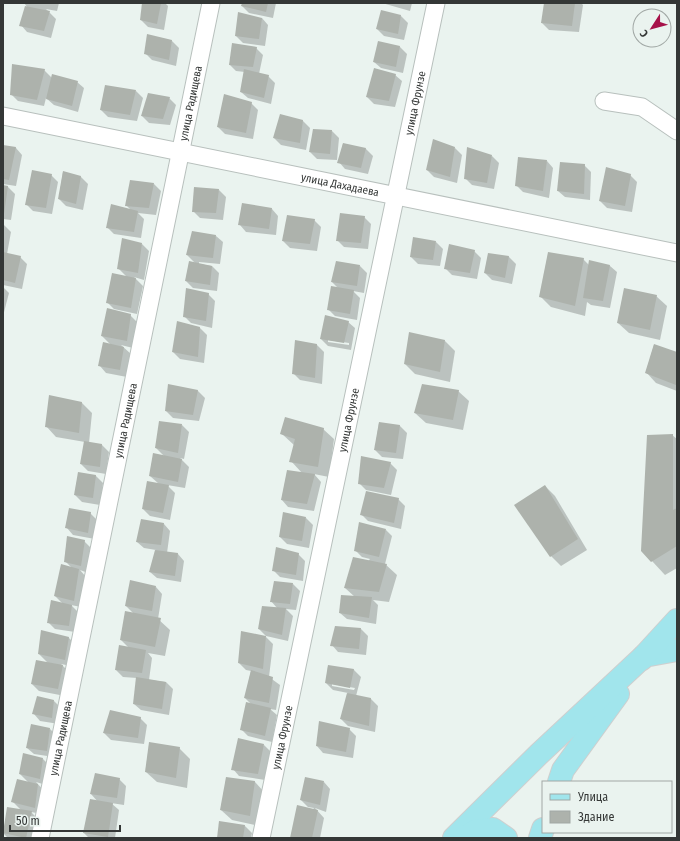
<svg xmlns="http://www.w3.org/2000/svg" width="680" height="841" font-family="'Fira Sans Condensed',sans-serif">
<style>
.shadow{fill:#0003;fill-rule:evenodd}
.building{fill:#adb2ac}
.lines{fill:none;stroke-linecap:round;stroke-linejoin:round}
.street-casing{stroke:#b8c0bd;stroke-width:19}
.primary-casing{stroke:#cecfcf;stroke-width:24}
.street{stroke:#fff;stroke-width:17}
.primary{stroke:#a1e5ec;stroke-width:22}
.labels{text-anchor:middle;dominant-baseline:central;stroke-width:3.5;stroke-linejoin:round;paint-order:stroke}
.street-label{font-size:11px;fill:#343736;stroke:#eaf3ef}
</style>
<rect width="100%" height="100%" fill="#eaf3ef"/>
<g class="shadow">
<path d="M24,3H59L57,11L46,9L56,19L51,38L27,32L21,25L28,8Z"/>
<path d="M143,3H165L168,6L164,30L148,27L141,20Z"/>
<path d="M243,3H276L273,18L249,13L242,6Z"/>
<path d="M382,3H412L410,11Z"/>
<path d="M545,3H581L583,5L579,32L549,30L542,23Z"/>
<path d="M401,16L408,23L404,40L384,36L377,29Z"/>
<path d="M262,18L268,25L265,46L243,43L236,36Z"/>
<path d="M172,41L179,48L176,66L152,60L145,53Z"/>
<path d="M379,42L400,47L407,54L403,73L381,68L374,62Z"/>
<path d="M256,48L263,55L259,74L268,76L275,83L271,104L248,98L241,92L245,72L236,71L230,65Z"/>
<path d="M44,70L52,78L77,82L84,88L78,112L54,105L46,98L44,106L18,101L11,94Z"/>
<path d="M395,75L402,81L395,107L374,104L367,97Z"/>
<path d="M136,91L143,98L137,121L108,117L101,110Z"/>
<path d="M169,98L176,105L170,125L149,123L142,116Z"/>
<path d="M251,103L258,110L253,139L225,134L218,127Z"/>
<path d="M281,115L303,121L310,128L306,150L281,145L274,138Z"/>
<path d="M332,131L339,138L337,160L317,159L310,152Z"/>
<path d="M343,144L366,149L373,156L368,174L345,169L339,162Z"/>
<path d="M3,146L16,148L22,155L16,186L3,184Z"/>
<path d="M455,148L462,155L457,183L434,177L427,170Z"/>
<path d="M492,156L499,163L494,189L472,185L465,178Z"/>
<path d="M547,161L553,168L549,198L523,192L516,185Z"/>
<path d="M584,165L591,172L590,200L565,197L558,191Z"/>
<path d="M63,172L81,177L88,184L83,210L66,206L59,199Z"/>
<path d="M51,175L58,182L52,214L33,211L26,204Z"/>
<path d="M630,175L637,182L632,212L607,208L600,201Z"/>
<path d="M154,184L161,191L156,215L138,213L144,219L141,238L114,234L107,227L131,210L126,205Z"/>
<path d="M3,186L8,187L15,194L11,220L3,219Z"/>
<path d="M219,190L226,197L223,220L200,218L193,211Z"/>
<path d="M272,209L278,216L276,235L246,232L240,225Z"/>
<path d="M364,217L371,224L368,249L344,247L337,240Z"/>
<path d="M314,220L321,227L317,251L290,248L283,241Z"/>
<path d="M3,224L11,232L7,254L20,257L27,264L22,289L3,285Z"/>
<path d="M216,236L223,242L220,264L199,262V264L212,266L219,273L217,291L193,288L186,281L195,263L187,255Z"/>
<path d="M436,242L443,249L440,266L418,264L411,257Z"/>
<path d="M142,244L149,251L144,280L134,277L143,286L137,314L114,309L107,302L127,277L118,268Z"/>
<path d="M474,251L481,258L477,279L452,275L445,268Z"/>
<path d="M489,254L509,257L516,264L512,284L492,280L485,273Z"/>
<path d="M583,259L589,265L590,262L610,266L617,272L610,308L591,305L587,302L585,316L551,307L540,296Z"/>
<path d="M360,266L367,273L364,293L353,291L360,298L357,320L335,316L328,309L339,289L332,282Z"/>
<path d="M3,287L9,293L3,316Z"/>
<path d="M208,294L215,301L212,328L191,323L184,316Z"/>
<path d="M656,296L667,306L660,340L629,333L618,323Z"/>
<path d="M130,315L137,322L133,348L121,345L131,354L127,377L106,373L100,366L111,345L102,336Z"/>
<path d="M348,322L355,328L351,350L328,346L321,339ZM328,340L349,343V345L328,342Z"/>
<path d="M178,323L200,328L207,335L204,363L180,359L173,352Z"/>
<path d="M296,341L317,345L324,352L322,384L300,380L293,373Z"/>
<path d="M445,341L455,351L450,382L415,374L405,364Z"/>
<path d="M654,345L677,353V391L656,383L646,372Z"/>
<path d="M169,385L198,391L205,398L199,421L173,418L166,411Z"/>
<path d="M458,391L469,401L463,430L426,423L415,413Z"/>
<path d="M50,396L82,403L92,413L89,443L102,445L109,452L106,474L88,471L81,464L85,442L56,437L46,426Z"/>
<path d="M379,423L400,426L407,433L403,459L382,457L375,450Z"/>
<path d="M182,425L189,432L184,459L180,458L189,467L185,488L167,485L175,493L170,520L150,516L143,509L159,484L150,476L164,456L156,448Z"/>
<path d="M323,429L334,439L329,477L314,474L321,482L314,511L288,507L282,500L302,473L291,461L294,445L281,433Z"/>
<path d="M672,435L677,439V568L665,575L652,561Z"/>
<path d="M390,463L397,470L391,495L366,490L359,483Z"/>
<path d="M79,473L96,476L103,483L100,505L82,502L75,495Z"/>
<path d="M545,486L555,496L587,550L561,566L551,556Z"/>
<path d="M398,499L405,506L401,529L368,521L361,514Z"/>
<path d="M90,513L97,520L95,539L73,535L67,528Z"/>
<path d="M306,518L313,525L309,548L287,544L280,537Z"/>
<path d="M164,524L170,531L167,553L178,554L184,561L181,582L157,578L150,572L156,550L144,548L137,542Z"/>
<path d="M386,530L392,536L385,564L397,575L389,602L373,600L378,605L376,624L347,619L340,613L355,597L345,588L370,559L362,557L355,550Z"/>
<path d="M84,541L91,548L88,573L80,570L86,577L81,607L71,605L79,613L75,632L55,629L48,622L63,604L55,596L72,568L65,561Z"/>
<path d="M298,554L305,561L303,581L280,577L274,571Z"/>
<path d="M293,584L300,591L296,610L286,609L293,616L288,641L266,636L259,629L277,608L271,601Z"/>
<path d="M156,587L162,594L158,619L170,630L165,656L148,653L152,658L149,680L166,682L173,689L169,715L141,710L134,704L137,678L123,677L116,670L129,648L121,640L134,614L126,606Z"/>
<path d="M361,629L368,636L366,655L338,652L332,645Z"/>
<path d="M68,637L75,644L71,666L61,664L69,672L65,696L39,691L32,684L48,663L39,654Z"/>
<path d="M266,637L273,644L269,677L280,685L276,710L270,709L277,715L272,742L248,736L241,729L252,705L245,698L251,671L246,670L239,663Z"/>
<path d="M328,666L354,670L361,677L356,696L371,699L378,706L375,732L348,726L341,719L348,693L333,690L326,683ZM332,684L355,688L354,690L332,686Z"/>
<path d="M54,701L61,708L59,724L40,721L34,714Z"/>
<path d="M140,718L147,725L144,744L111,740L104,733Z"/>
<path d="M50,729L57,736L54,757L34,754L27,748Z"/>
<path d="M349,729L356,736L353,758L323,753L317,746Z"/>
<path d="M264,745L271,752L265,780L239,776L233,769Z"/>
<path d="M179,748L190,759L187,788L157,782L146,772Z"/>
<path d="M43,759L50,766L46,785L36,782L45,792L42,814L31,812L38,819L34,838H8L3,833L8,808L21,810L13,802L29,783L20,774Z"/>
<path d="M227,778L255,782L265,793L260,826L232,820L221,810Z"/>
<path d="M119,779L126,786L124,805L111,803L119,810L115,838H89L84,833L98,802L91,794Z"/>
<path d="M324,782L330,789L326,812L315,808L324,818L320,838H291L314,808L308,807L301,800Z"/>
<path d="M245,826L252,833L251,838H218Z"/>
</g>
<g class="building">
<path d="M142,3H161L157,24L140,20Z"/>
<path d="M242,3H268L266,12L241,6Z"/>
<path d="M544,3H575L572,26L541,23Z"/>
<path d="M25,6L50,11L44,31L19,26Z"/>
<path d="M381,10L401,15L398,34L376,29Z"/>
<path d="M238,12L262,18L259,39L235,36Z"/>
<path d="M147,34L172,40L169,60L144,54Z"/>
<path d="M378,41L400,46L396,67L373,62Z"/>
<path d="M232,43L257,47L253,67L229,65Z"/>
<path d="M12,64L45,69L37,100L10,95Z"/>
<path d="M374,68L396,74L389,101L366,97Z"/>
<path d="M244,69L269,75L264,98L240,92Z"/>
<path d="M52,74L78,81L72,106L46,99Z"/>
<path d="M105,85L136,90L130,115L100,110Z"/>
<path d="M148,93L170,97L163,119L141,116Z"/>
<path d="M224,94L252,102L246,133L217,127Z"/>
<path d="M280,114L303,120L300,143L273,138Z"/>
<path d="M313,129L332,130L330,154L309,152Z"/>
<path d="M433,139L455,147L450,177L426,170Z"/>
<path d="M343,143L366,148L361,168L337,163Z"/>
<path d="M3,145L16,147L9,180L3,179Z"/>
<path d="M467,147L492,155L487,183L464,179Z"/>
<path d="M518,157L547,160L543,191L515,186Z"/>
<path d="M560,162L585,164L584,194L557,191Z"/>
<path d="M606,167L631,174L625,206L599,201Z"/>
<path d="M32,170L52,174L46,208L25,205Z"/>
<path d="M63,171L81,176L76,204L58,199Z"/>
<path d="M130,180L154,183L149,208L125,206Z"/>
<path d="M3,185L8,186L4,214H3Z"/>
<path d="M194,187L219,189L216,213L192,212Z"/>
<path d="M242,203L272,208L269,229L238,225Z"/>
<path d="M111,204L138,211L134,232L106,228Z"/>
<path d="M340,213L365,216L361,243L336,241Z"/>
<path d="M287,215L315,219L310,244L282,241Z"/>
<path d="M192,231L216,235L213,258L186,255Z"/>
<path d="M413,237L436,241L433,260L410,257Z"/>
<path d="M122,238L142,243L138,273L117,269Z"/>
<path d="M449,244L475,250L470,273L444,269Z"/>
<path d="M3,252L21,256L15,283L3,280Z"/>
<path d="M548,252L584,258L575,306L539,297Z"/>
<path d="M488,253L509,256L505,278L484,273Z"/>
<path d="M589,260L610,265L603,301L583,298Z"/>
<path d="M189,261L212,266L210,285L185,281Z"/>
<path d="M336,261L360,265L357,286L331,282Z"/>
<path d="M112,273L136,278L131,308L106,303Z"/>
<path d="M331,286L354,290L350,314L327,310Z"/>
<path d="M186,288L209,293L206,321L183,317Z"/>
<path d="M624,288L657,295L650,330L617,323Z"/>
<path d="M107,308L131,314L127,341L101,336Z"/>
<path d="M325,315L349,321L344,343L320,339Z"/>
<path d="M177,321L200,327L198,357L172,352Z"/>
<path d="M409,332L445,340L440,372L404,364Z"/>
<path d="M295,340L317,344L315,378L292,374Z"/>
<path d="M103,342L124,347L120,370L98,366Z"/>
<path d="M654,344L677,352L676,385L645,373Z"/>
<path d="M168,384L198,390L193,415L165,411Z"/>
<path d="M422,384L459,390L453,420L414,413Z"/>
<path d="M49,395L82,402L79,433L45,427Z"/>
<path d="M285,417L324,428L318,467L289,462L295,439L280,434Z"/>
<path d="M159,421L182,424L178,453L155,448Z"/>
<path d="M379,422L400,425L396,453L374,450Z"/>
<path d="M673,434V510L677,508V546L651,562L641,551L647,435Z"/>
<path d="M84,441L102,444L100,467L80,464Z"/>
<path d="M153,453L182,459L178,482L149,476Z"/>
<path d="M361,456L391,462L384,488L358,484Z"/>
<path d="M287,470L315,474L307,504L281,500Z"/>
<path d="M78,472L96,475L93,498L74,495Z"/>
<path d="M147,481L169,485L163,513L142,509Z"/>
<path d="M545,485L578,539L550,557L514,505Z"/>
<path d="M366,491L399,498L394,523L360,515Z"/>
<path d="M69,508L91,512L88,533L65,528Z"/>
<path d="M283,512L306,517L302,541L279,537Z"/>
<path d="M141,519L164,523L161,545L136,542Z"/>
<path d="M359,522L386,529L379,557L354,551Z"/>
<path d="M67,536L85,540L81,566L64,562Z"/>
<path d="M276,547L299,553L296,575L272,571Z"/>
<path d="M155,550L178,553L175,576L149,572Z"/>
<path d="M353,557L387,564L379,592L344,588Z"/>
<path d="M61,564L79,569L74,601L54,596Z"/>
<path d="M130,580L156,586L152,611L125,606Z"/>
<path d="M274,581L293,583L290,604L270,602Z"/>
<path d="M341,595L372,597L369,618L339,613Z"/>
<path d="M51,600L72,605L69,626L47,623Z"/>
<path d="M262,606L286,608L282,635L258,629Z"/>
<path d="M125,611L161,618L155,647L120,640Z"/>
<path d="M335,626L361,628L359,649L330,646Z"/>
<path d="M41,630L69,637L65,660L38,654Z"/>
<path d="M241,631L266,636L263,669L238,663Z"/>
<path d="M119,645L146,650L142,673L115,670Z"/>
<path d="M36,660L63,665L58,689L31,684Z"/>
<path d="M328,665L354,669L350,688L325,683Z"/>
<path d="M251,670L273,677L269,703L244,698Z"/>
<path d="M136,677L166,682L162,709L133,704Z"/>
<path d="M347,693L371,698L369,726L340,719Z"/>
<path d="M37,696L54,700L52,718L32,714Z"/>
<path d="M246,702L271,708L265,736L240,730Z"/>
<path d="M110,710L141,717L138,738L103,733Z"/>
<path d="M319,721L350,728L346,752L316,746Z"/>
<path d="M31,724L50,728L47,751L26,748Z"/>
<path d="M238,738L264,744L258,774L231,770Z"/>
<path d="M149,742L180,747L176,778L145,772Z"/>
<path d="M23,753L43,758L40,779L19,774Z"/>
<path d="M95,773L120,778L117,798L90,794Z"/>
<path d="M226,777L255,781L250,816L220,810Z"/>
<path d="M305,777L324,781L320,805L300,800Z"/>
<path d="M17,779L38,784L35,808L11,802Z"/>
<path d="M90,799L113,803L108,837L83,833Z"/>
<path d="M297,805L318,810L312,838H290Z"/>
<path d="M7,807L32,811L26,838L3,833Z"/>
<path d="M219,821L245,825L243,838H217Z"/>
</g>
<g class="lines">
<g class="street-casing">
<g id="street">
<path d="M604,101L642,107L677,131"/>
<path id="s1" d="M3,116L677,253"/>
<path id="s2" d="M40,838L211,3"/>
<path id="s3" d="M261,838L436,3"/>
</g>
</g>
<g class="primary-casing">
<g id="primary">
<path d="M642,659L644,656L677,650"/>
<path d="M559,782L563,770L618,694"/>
<path d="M454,838L539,754L644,656L677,620"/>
<path d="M464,838L475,831L493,829L506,838"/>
<path d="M540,838L543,829"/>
</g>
</g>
<use href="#street" class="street"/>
<use href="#primary" class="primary"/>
</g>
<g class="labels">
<g class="street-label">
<text stroke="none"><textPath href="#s2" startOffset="750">улица Радищева</textPath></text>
<text stroke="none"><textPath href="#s3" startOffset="751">улица Фрунзе</textPath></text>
<text stroke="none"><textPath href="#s1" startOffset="344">улица Дахадаева</textPath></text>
<text stroke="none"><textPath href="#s2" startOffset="426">улица Радищева</textPath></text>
<text stroke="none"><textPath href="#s3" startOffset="427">улица Фрунзе</textPath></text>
<text stroke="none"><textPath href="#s2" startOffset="102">улица Радищева</textPath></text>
<text stroke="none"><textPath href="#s3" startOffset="103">улица Фрунзе</textPath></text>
</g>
</g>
<rect width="680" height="841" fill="none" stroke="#343736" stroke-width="8"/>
<rect x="542" y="781" width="130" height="52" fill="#eaf3ef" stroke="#a1a8a5"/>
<rect x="550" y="794" width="20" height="6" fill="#a1e5ec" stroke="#a1a8a5"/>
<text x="578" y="801" font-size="12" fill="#343736">Улица</text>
<rect x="550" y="811" width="20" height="12" fill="#adb2ac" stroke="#a1a8a5"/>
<text x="578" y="821" font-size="12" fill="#343736">Здание</text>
<g transform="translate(652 28) rotate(234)"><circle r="19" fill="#eaf3ef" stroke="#a1a8a5"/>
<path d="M0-3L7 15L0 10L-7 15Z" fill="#a61149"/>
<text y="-6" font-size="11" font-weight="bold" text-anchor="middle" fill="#343736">С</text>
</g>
<path d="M10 825v6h110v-6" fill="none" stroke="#343736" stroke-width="2"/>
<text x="16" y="825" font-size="12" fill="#343736" stroke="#eaf3ef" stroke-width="3" paint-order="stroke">50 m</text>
</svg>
